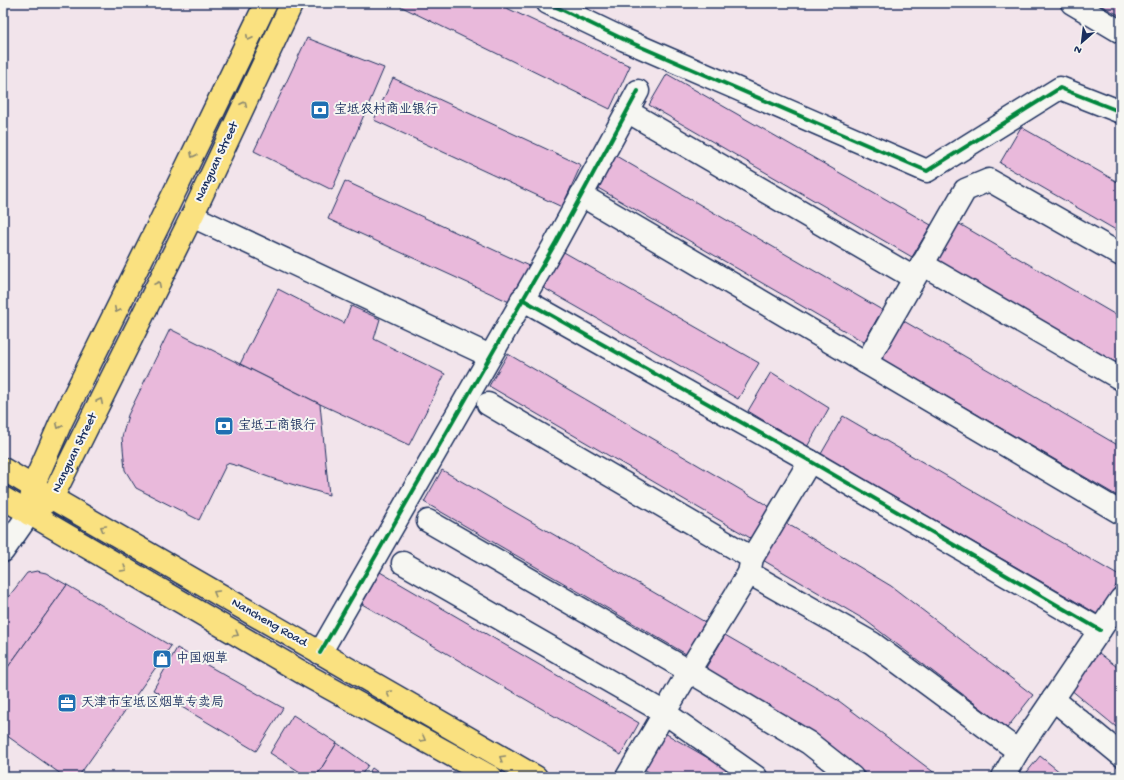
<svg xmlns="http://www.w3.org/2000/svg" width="1124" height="780" font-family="'Gochi Hand','LXGW WenKai TC',sans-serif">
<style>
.building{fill:#e9b9db;stroke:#1b2f5e}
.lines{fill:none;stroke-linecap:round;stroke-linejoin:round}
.minor-casing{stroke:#1b2f5e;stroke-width:25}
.major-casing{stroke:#1b2f5e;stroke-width:25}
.minor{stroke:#f6f6f2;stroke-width:22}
.major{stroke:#fae180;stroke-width:22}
.cycleway-casing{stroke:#f6f6f2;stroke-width:6}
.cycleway{stroke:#00873e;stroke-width:4}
.oneway{stroke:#8a886f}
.labels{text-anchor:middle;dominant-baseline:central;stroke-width:4;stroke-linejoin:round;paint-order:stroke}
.poi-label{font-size:13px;fill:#1b2f5e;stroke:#f6f6f2;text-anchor:start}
.street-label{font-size:13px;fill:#1b2f5e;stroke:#f6f6f2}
</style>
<rect width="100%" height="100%" fill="#f2e4eb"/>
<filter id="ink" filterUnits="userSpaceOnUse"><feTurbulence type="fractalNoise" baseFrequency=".025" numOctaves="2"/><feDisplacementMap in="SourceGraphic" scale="8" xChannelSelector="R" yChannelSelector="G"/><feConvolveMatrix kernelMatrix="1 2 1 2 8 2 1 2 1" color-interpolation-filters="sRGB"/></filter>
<g filter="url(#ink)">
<g class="building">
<path d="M401,3H496L630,66L610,109L400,6Z"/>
<path d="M1096,3H1121V16Z"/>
<path d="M307,38L384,68L332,190L254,151Z"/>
<path d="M667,74L931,225L912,257L649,105Z"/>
<path d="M393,78L581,165L562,207L374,120Z"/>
<path d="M1021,127L1121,184V233L1000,163Z"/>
<path d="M616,156L882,310L864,342L598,188Z"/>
<path d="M345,181L533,268L516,305L328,219Z"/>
<path d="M951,219L1121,318V369L929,257Z"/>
<path d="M562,251L759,363L738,399L542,287Z"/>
<path d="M278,289L344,323L351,306L380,319L374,339L445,374L409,445L320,404L240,364Z"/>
<path d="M902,320L1121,447V498L880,358Z"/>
<path d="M170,329L320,404L329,495L274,479L238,466L227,463L199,520L136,488L125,470L122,437L128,415Z"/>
<path d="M508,354L770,507L752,539L489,386Z"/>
<path d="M771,372L829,408L807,447L748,411Z"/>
<path d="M843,416L1121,577L1099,615L821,454Z"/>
<path d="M442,470L705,622L686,654L424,502Z"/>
<path d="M786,523L891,586L1033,695L1007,728L865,620L761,559Z"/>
<path d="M37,571L46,573L67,585L3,674V604L27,573Z"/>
<path d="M380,572L639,723L621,755L362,604Z"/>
<path d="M67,585L171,646L78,777H65L3,733V674Z"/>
<path d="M725,635L839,701L940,777H870L814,734L704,671Z"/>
<path d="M177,648L283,708L256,751L153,690Z"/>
<path d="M1099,653L1121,670V731L1070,689Z"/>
<path d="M293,715L337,743L316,777H308L270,753Z"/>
<path d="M663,732L741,777H657L642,768Z"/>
<path d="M337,743L368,765L360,777H316Z"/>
<path d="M1040,756L1066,777H1023Z"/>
<path d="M372,768L385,777H366Z"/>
</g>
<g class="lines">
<g class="minor-casing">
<g id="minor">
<path d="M548,3L625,40L927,171L1060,88L1121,112"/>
<path d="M1072,3L1121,32"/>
<path d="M627,111L914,278"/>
<path d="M581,195L1121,513"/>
<path d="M192,216L490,356"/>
<path d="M922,264L1121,379"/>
<path d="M522,299L810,461L1100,630"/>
<path d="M866,363L965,190L989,180L1121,255"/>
<path d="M488,404L752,558"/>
<path d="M428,521L689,671L809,743L852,777"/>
<path d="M3,551L29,514"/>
<path d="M403,563L665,713L756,777"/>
<path d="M749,573L872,643L1018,751"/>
<path d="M320,653L556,242L638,91"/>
<path d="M1053,699L1121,755"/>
<path d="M627,777L689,671L749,573L752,558L810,461"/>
<path d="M1003,777L1018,751L1121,599"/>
</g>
</g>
<g class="major-casing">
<g id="major">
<path d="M3,469L52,498L536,777"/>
<path d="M3,498L308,676L491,777"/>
<path d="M31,501L33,486L61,422L161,220L266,3"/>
<path d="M29,514L52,498L192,216L292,3"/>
</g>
</g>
<use href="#minor" class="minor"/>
<use href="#major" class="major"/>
<g class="cycleway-casing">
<g id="cycleway">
<path d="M548,3L625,40L927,171L1060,88L1121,112"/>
<path d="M522,299L810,461L1100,630"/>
<path d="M320,653L556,242L638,91"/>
</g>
</g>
<use href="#cycleway" class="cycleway"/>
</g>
<defs><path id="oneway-chevron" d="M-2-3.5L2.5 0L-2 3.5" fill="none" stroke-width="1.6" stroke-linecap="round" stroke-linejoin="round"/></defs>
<g class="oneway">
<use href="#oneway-chevron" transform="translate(249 38) rotate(116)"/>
<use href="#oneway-chevron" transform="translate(244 104) rotate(-65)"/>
<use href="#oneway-chevron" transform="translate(193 155) rotate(116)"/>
<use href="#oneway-chevron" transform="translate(158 284) rotate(-64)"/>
<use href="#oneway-chevron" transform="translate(117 310) rotate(116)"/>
<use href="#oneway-chevron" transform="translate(100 401) rotate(-64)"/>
<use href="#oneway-chevron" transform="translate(59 426) rotate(114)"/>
<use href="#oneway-chevron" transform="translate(103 528) rotate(-150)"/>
<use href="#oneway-chevron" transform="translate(124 569) rotate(30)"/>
<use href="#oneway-chevron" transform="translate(216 593) rotate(-150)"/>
<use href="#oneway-chevron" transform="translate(236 634) rotate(30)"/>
<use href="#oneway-chevron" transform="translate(389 693) rotate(-150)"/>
<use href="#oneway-chevron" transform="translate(423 739) rotate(29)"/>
<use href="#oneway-chevron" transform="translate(502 758) rotate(-150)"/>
</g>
</g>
<defs>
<g id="bank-square" transform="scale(1)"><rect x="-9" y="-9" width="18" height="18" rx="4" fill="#1f6fb2" stroke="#f6f6f2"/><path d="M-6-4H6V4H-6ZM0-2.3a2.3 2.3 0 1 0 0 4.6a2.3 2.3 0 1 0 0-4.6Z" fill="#fff"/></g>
<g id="shop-square" transform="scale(1)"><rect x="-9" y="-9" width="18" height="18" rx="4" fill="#1f6fb2" stroke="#f6f6f2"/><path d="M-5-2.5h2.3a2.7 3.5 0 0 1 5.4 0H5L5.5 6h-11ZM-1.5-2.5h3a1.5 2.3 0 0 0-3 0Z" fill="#fff"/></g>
<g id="office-square" transform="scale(1)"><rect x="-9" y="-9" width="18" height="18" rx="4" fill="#1f6fb2" stroke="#f6f6f2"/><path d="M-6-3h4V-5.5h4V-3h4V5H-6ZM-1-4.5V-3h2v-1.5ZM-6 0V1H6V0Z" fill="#fff"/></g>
</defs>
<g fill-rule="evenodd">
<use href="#bank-square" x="320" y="110"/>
<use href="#bank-square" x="224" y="426"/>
<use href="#shop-square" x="162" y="659"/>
<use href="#office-square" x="67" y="703"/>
</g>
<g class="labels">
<g class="poi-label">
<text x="334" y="110">宝坻农村商业银行</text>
<text x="238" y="426">宝坻工商银行</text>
<text x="176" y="659">中国烟草</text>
<text x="81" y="703">天津市宝坻区烟草专卖局</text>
</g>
<g class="street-label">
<text transform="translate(217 162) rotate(-65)">Nanguan Street</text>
<text transform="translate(75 453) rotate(-64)">Nanguan Street</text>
<text transform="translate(269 623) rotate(30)">Nancheng Road</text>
</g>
</g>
<rect width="1124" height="780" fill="none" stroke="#f6f6f2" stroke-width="16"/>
<rect x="8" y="8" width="1108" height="764" fill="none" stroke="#1b2f5e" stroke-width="1.5" filter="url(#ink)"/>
<g transform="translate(1082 42) rotate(208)" stroke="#f6f6f2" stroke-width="3" paint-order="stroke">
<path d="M0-3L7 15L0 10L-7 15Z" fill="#1b2f5e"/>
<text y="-6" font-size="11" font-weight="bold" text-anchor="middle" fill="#1b2f5e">N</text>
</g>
</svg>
